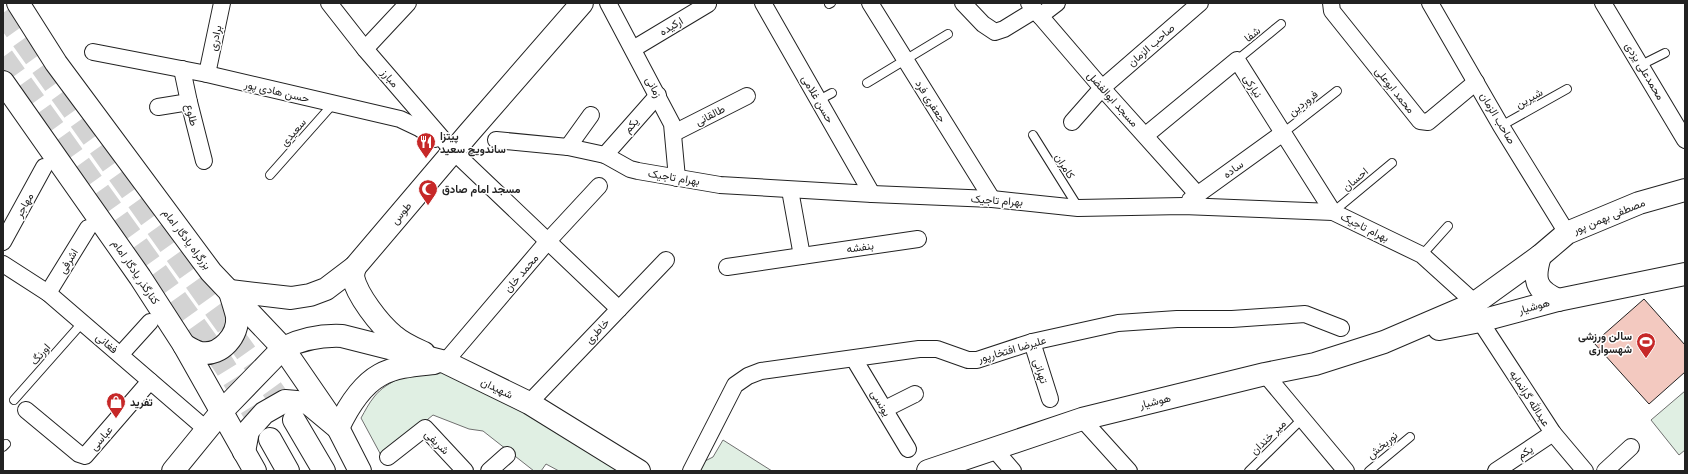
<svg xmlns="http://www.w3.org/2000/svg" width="1688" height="474" font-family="'Space Grotesk',Vazirmatn,sans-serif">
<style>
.green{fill:#e0efe3;stroke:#6f6f6f}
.building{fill:#f3c9c0;stroke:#222}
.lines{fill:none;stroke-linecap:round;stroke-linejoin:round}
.highway-tunnel{stroke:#d3d3d3;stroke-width:22;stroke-dasharray:22 11;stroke-linecap:butt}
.lane-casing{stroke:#222;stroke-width:10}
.street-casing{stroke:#222;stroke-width:18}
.secondary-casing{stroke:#222;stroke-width:24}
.primary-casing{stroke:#222;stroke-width:24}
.highway-casing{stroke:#222;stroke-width:24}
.lane{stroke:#fff;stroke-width:8}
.street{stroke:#fff;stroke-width:16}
.secondary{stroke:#fff;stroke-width:22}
.primary{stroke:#fff;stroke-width:22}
.highway{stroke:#fff;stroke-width:22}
.labels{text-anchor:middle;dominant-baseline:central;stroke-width:3;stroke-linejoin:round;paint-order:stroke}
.street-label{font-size:11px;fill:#222;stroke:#fff}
.poi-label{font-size:11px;font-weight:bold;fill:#222;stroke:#fff;text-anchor:start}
</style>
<rect width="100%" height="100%" fill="#fff"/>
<g class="green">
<path d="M431,368L517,401L629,471H559L546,464L541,471H534L483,431L469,429L433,415L382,457L361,418C365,411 369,403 374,397C388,379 411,375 431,368Z"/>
<path d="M1685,391V450L1679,455L1651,420Z"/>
<path d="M723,440L772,471H699L703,462L713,457Z"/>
</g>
<path class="building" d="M1644,299L1685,345V372L1649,404L1594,343Z"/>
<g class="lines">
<g class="highway-tunnel">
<path d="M3,13L292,417"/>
<path d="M3,57L224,365L268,436"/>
</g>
<g class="lane-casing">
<g id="lane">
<path d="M829,4L831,3"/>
<path d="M1237,60L1281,24"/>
<path d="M1641,65L1665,53"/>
<path d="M867,83L948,34"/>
<path d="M819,100L832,93"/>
<path d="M1501,126L1567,89"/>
<path d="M1283,133L1337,91"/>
<path d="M1033,135L1078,207"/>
<path d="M270,175L333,104"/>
<path d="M1333,212L1392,163"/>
<path d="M1422,255L1448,226"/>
<path d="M14,400L83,322"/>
<path d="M3,447L6,444"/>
<path d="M1249,471L1302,419"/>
<path d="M1369,471L1410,437"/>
</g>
</g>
<g class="street-casing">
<g id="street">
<path d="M329,3L365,49L453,151L619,309"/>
<path d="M608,3L672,124L677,178"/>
<path d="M763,3L872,194"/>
<path d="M870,3L992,199"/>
<path d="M963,3L983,24L995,32L1004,29L1035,10"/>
<path d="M1029,3L1102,88L1198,195"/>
<path d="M1331,3L1332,11L1420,121L1428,122L1476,82"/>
<path d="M1430,3L1501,126L1567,233"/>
<path d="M1603,3L1685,140"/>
<path d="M1040,16L1057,3"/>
<path d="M365,49L408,3"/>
<path d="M633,49L708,4"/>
<path d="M93,52L207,74L400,119L419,128L435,139"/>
<path d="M182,69L189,102L204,161"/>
<path d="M207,74L222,3"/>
<path d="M158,107L189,102"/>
<path d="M1072,122L1102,88L1200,3"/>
<path d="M674,133L747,96"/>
<path d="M1146,135L1237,60L1333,212"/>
<path d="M496,140L568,147L605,155L630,169L638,171L720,185L872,194L992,199L1078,208L1183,206L1333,212L1422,255L1475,303"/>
<path d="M568,147L591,115"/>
<path d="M605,155L658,95"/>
<path d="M790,190L802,256"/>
<path d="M1190,200L1283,133"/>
<path d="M3,242L44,167"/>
<path d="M3,264L48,293L207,430"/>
<path d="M727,267L918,239"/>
<path d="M48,293L88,228"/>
<path d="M1480,321L1553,433L1585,471"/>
<path d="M1032,342L1050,399"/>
<path d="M121,354L150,322"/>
<path d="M854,359L908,449"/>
<path d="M445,362L548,241L599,186"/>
<path d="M1265,374L1346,471"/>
<path d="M529,403L666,260"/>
<path d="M885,409L915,394"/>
<path d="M26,410L79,454L85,456L150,381"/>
<path d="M1082,419L1129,471"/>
<path d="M994,449L1013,471"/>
<path d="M388,457L425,428L465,471"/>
<path d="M489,471L507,455"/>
<path d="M691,471L735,385L748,376L761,371L919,349H937L968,360H977L1032,342L1118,323L1177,319H1232L1305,314L1341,328"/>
<path d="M1496,471L1553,433"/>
<path d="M1605,471L1631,447"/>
</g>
</g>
<g class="secondary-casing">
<g id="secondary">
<path d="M1540,256C1533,279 1535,290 1558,300"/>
<path d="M355,267C354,270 353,274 353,277C357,295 379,324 394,336C403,344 413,348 424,353"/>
<path d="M230,291L291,298L310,295L326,289L355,267L468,134L582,3"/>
<path d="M1439,329L1480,321L1558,300L1685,274"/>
<path d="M173,471L222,411"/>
<path d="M928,471L1082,419L1265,374L1315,364L1384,342L1475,303L1540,256L1567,233L1639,203L1685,190"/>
</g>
</g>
<g class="primary-casing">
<g id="primary">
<path d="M18,3L56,63L211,272L283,348L338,428L360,471"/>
<path d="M3,82L140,277L184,345L255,471"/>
<path d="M184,345C189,348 195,352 201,353C221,356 239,335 237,316C235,308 232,299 230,292"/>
<path d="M222,411L283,348C302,339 321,335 342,336L445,362L529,403L639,471"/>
<path d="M244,452L248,431L264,413L285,401L308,403L338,428C347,409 360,386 380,375C396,366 416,365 434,363"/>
</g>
</g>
<g class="highway-casing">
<g id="highway">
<path d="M294,420L324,471"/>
<path d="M270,439L288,471"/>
</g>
</g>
<use href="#lane" class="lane"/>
<use href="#street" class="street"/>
<use href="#secondary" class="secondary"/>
<use href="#primary" class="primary"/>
<use href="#highway" class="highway"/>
</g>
<defs>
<g id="restaurant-pin" transform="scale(1)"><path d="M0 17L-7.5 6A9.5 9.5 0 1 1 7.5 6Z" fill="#c62828" stroke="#fff"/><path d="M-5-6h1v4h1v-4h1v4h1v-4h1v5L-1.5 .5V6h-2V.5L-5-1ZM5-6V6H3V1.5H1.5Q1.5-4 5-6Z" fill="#fff"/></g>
<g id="mosque-pin" transform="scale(1)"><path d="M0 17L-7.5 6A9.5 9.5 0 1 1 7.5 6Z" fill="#c62828" stroke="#fff"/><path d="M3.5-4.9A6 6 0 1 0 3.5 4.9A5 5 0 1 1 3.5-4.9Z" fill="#fff"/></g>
<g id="stadium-pin" transform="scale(1)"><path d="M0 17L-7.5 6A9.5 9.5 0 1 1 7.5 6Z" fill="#c62828" stroke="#fff"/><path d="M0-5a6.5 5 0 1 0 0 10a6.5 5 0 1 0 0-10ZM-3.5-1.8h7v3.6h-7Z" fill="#fff"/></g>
<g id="shop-pin" transform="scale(1)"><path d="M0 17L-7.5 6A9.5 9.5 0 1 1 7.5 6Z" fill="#c62828" stroke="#fff"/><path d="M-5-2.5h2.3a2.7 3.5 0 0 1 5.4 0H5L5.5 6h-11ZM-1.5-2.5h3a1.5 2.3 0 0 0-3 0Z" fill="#fff"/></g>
</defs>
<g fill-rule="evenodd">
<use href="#restaurant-pin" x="426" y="142"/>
<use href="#mosque-pin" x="428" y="189"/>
<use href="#stadium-pin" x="1646" y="342"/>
<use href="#shop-pin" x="116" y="402"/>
</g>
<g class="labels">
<g class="street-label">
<text transform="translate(671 26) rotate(-31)">ارکیده</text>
<text transform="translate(1252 34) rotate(-39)">شفا</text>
<text transform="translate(215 38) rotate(-78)">برادری</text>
<text transform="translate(1151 45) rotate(-41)">صاحب الزمان</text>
<text transform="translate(1645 71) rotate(59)">محمدعلی یزدی</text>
<text transform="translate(390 78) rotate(49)">مبارز</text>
<text transform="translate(1253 86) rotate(58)">نیارکی</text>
<text transform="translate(654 87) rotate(62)">زمانی</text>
<text transform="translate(1395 90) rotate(51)">محمد ابوعلی</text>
<text transform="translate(277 91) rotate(13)">حسن هادی پور</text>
<text transform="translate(1529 98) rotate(-29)">شیرین</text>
<text transform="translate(818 99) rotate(60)">حسن غلامی</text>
<text transform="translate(1113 99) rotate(48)">مسجد ابوالفضل</text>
<text transform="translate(931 101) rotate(58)">جعفری فرد</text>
<text transform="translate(1303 103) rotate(-38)">فروردین</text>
<text transform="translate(192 115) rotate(76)">طلوع</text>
<text transform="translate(710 115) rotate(-27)">طالقانی</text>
<text transform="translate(1498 118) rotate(59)">صاحب الزمان</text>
<text transform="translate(631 125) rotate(-49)">یکم</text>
<text transform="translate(293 132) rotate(-49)">سعیدی</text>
<text transform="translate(1065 166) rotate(58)">کامران</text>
<text transform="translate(1233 169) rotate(-36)">ساده</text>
<text transform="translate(674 177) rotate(9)">بهرام تاجیک</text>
<text transform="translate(1355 179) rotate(-40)">احسان</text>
<text transform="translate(997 200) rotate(4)">بهرام تاجیک</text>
<text transform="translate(24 205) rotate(-61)">مهاجر</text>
<text transform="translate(401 213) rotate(-50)">طوس</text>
<text transform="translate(1609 216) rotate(-22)">مصطفی بهمن پور</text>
<text transform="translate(1365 227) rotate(26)">بهرام تاجیک</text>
<text transform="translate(187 239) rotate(53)">بزرگراه یادگار امام</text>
<text transform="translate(860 247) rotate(-8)">بنفشه</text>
<text transform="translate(68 261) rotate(-59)">اشرفی</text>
<text transform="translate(136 272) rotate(56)">کنارگذر یادگار امام</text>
<text transform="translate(521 273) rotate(-49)">محمد خان</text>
<text transform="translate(1534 306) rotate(-15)">هوشیار</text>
<text transform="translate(597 331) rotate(-47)">خاطری</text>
<text transform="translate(107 343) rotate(40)">فغانی</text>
<text transform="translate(1012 349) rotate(-16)">علیرضا افتخارپور</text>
<text transform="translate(40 354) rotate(-49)">اورنگ</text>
<text transform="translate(1041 371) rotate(72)">تهرانی</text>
<text transform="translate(497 388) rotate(26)">شهیدان</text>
<text transform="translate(1530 398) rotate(57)">عبدالله گرانمایه</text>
<text transform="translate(1155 401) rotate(-14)">هوشیار</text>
<text transform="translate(881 403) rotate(59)">یونسی</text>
<text transform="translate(1268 437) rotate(-44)">میر خندان</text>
<text transform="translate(101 438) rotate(-49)">عباسی</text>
<text transform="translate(437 442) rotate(44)">شریفی</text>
<text transform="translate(1382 445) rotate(-40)">نوربخش</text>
<text transform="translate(1525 452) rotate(-34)">یکم</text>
</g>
<g class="poi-label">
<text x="440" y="136">پیتزا<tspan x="440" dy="13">ساندویچ سعید</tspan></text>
<text x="442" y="189">مسجد امام صادق</text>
<text x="1632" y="336" text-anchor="end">سالن ورزشی<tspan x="1632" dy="13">شهسواری</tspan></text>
<text x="130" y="402">تفرید</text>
</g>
</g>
<rect width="1688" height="474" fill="none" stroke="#222222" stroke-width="8"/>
</svg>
